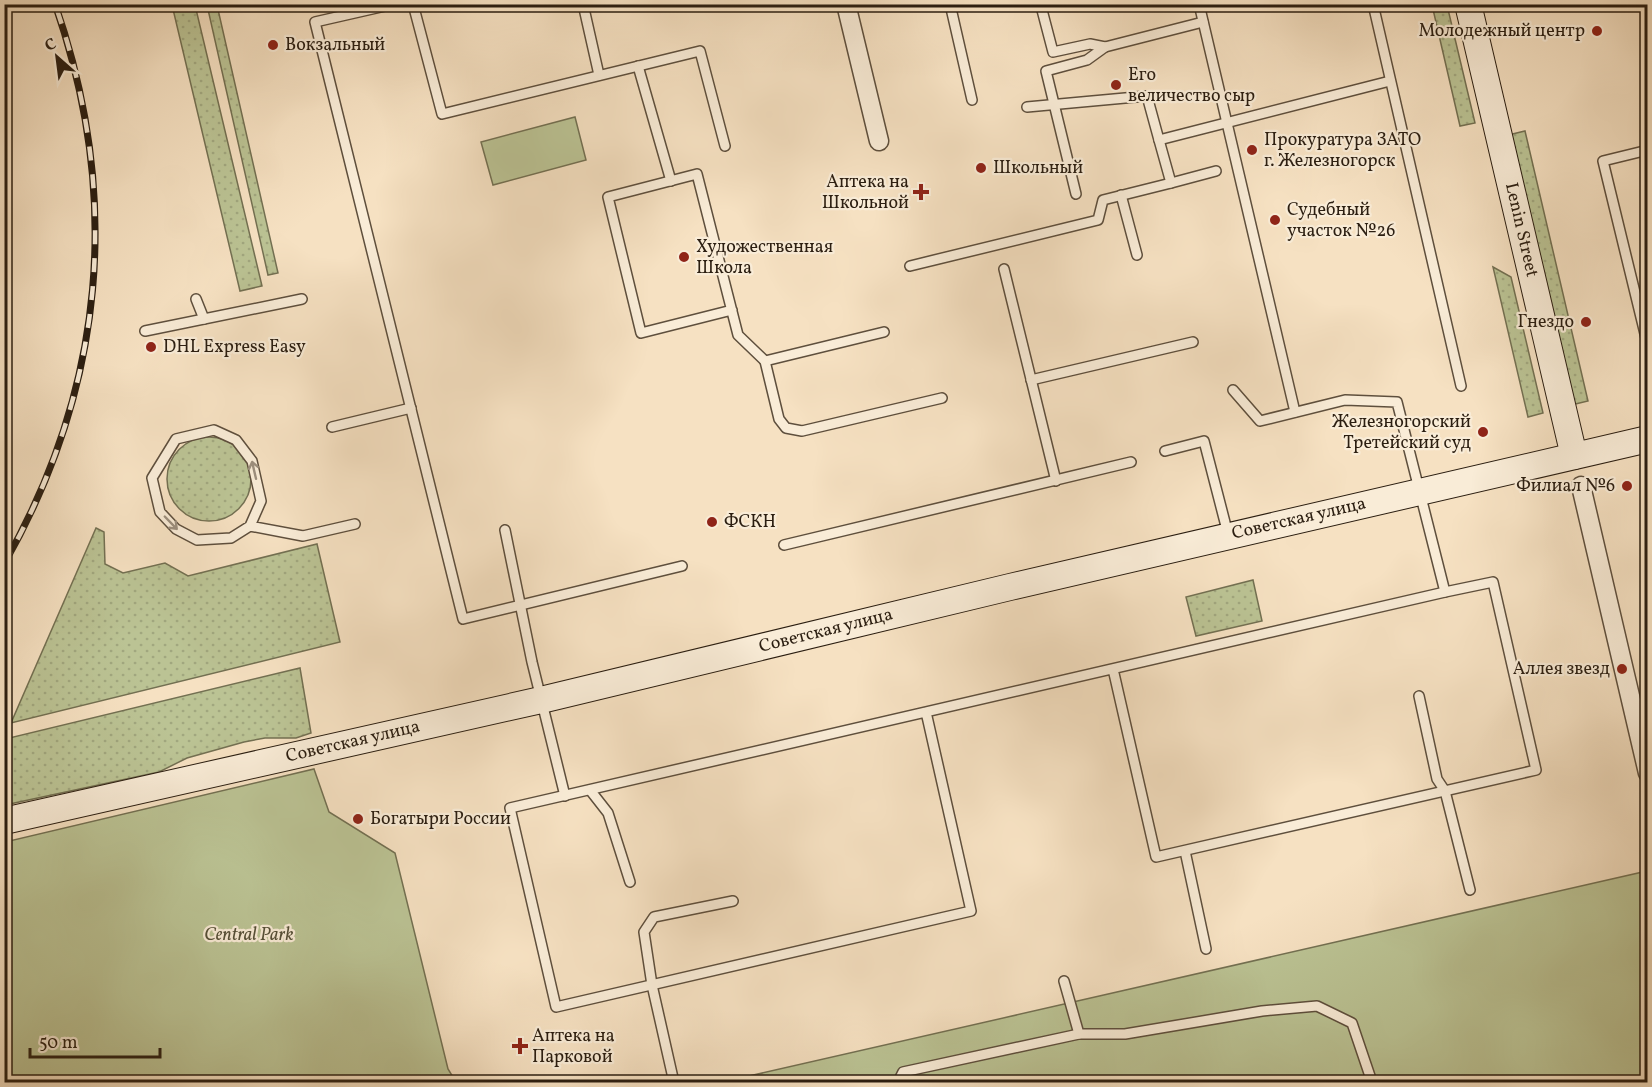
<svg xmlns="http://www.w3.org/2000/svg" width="1652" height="1087" font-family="Vollkorn,serif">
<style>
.grass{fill:url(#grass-dots);stroke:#737052;stroke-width:1.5}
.park{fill:#bbc394;stroke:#737052;stroke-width:1.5}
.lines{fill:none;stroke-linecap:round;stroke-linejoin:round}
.lane-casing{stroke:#5e4f3d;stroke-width:12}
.street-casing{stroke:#5e4f3d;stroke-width:21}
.secondary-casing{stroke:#2b1e11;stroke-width:28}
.lane{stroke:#f9ecd7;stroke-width:9}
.street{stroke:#f9ecd7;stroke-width:18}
.secondary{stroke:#f9ecd7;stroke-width:26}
.rail-casing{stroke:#2b1e11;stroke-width:7}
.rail{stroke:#f9ecd7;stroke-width:4.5;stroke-dasharray:14;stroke-linecap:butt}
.oneway{stroke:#9c8f7e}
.poi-dot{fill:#8f2418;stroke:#f9ecd7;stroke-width:2}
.labels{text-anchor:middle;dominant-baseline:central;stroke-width:4.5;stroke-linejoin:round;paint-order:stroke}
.poi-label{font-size:18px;fill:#2b1e11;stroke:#f9ecd7;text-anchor:start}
.street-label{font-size:18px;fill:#2b1e11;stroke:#f9ecd7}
.park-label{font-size:18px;font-style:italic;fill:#565038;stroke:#f9ecd7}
</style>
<defs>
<pattern id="grass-dots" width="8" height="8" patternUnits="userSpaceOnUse" patternTransform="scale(1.5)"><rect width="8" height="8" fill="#bbc394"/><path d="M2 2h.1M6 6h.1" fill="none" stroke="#a1a77f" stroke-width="1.8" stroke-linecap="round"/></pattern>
</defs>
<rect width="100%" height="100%" fill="#f6e1c2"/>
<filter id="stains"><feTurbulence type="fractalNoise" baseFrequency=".00333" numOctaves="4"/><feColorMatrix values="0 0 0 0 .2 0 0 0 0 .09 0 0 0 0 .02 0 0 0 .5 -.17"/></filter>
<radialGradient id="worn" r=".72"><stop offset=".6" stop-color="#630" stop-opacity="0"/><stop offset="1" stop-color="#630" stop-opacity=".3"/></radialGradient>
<g class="grass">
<path d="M172,5H195L262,286L240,291Z"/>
<path d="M207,5H217L278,273L268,275Z"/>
<path d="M1432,5H1447L1475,123L1460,126Z"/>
<path d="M1525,131L1588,401L1567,406L1504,136Z"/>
<path d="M1493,267L1511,277L1543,413L1528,417Z"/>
<circle cx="209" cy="479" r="42"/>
<path d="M96,528L104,532L105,564L123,573L165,563L188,576L317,544L340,642L11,723Z"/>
<path d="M1253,580L1262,621L1196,636L1186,597Z"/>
<path d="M300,668L311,733L296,738H265L244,742L187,758L159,772L5,805V739Z"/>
</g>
<g class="park">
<path d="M575,117L586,160L493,185L481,142Z"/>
<path d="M314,769L329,812L395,853L448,1069L456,1082H5V842Z"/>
<path d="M1647,871V1082H723Z"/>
</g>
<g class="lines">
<g class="lane-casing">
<g id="lane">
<path d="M394,4L315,22L463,619L682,566"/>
<path d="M413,4L442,114L700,51L725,146"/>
<path d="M583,4L599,75"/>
<path d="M950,4L972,100"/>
<path d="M1199,4L1295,412"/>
<path d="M1373,4L1461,386"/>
<path d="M1042,10L1053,52L1090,44L1105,47L1203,22"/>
<path d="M638,66L671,181"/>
<path d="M1027,107L1147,96L1159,140L1390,81"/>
<path d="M1648,150L1603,161L1648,346"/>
<path d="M1171,183L1216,171"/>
<path d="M1076,194L1046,71L1087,60L1105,47"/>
<path d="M1121,195L1137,255"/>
<path d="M910,266L1098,220L1103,200L1171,183L1159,140"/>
<path d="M1004,269L1056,481"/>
<path d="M196,299L204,319"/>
<path d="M732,310L641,333L608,197L697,174L738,335L765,361"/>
<path d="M145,331L302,299"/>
<path d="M884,332L765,361L779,419L786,428L802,431L942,398"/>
<path d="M1031,380L1193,342"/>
<path d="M1233,390L1260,421L1345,400L1397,402L1445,592"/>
<path d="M332,427L411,408"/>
<path d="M1165,451L1204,441L1228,534"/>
<path d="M250,526L261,501L252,461L236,440L214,430L176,439L152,478L160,512L176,529L197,540L231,538L250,526L303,536L355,524"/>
<path d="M505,530L532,662L565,796"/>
<path d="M784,545L1131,462"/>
<path d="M1419,696L1437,779L1445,791L1470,890"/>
<path d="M926,712L971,911L556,1007L510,808L1445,592L1493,582L1536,770L1156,857L1113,669"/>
<path d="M590,790L608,813L630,882"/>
<path d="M1185,851L1206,949"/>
<path d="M1064,981L1079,1034H1125L1262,1011L1317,1006L1352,1023L1372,1082"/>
<path d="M673,1078L652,985L644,932L654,917L733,901"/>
<path d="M898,1082L903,1072L1079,1034"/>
</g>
</g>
<g class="street-casing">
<g id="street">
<path d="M846,4L879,141"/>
<path d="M1581,486L1648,773"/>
</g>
</g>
<g class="secondary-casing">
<g id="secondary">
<path d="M1468,4L1574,456"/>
<path d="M4,821L541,700L1010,587L1648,439"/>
</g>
</g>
<use href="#lane" class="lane"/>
<use href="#street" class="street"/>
<use href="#secondary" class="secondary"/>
<g class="rail-casing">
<path id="rail" d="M4,564C105,387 122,197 55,4"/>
</g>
<use href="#rail" class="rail"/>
</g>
<defs><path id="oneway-shaft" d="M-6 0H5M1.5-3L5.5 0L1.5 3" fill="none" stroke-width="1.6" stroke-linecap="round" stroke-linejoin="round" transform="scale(1.5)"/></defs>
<g class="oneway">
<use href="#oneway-shaft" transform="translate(254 470) rotate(-103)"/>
<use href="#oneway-shaft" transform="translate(171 523) rotate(46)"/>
</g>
<g class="poi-dot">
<circle cx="1597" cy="31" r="6"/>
<circle cx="273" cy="45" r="6"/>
<circle cx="1116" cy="85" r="6"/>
<circle cx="1252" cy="150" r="6"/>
<circle cx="981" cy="168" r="6"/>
<path d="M918 183h6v6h6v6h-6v6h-6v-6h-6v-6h6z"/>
<circle cx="1275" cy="220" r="6"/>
<circle cx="684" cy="257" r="6"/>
<circle cx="1586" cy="322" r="6"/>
<circle cx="151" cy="347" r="6"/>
<circle cx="1483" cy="432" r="6"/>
<circle cx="1627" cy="486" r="6"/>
<circle cx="712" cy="522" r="6"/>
<circle cx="1622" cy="669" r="6"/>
<circle cx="358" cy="819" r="6"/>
<path d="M517 1037h6v6h6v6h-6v6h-6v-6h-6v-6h6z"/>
</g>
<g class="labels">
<g class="poi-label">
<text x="1585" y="31" text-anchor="end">Молодежный центр</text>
<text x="285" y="45">Вокзальный</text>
<text x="1128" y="75">Его<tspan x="1128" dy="21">величество сыр</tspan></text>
<text x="1264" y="140">Прокуратура ЗАТО<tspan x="1264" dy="21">г. Железногорск</tspan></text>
<text x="993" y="168">Школьный</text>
<text x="909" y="182" text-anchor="end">Аптека на<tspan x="909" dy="21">Школьной</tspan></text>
<text x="1287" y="210">Судебный<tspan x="1287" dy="21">участок №26</tspan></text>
<text x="696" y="247">Художественная<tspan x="696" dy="21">Школа</tspan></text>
<text x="1574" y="322" text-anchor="end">Гнездо</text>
<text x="163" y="347">DHL Express Easy</text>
<text x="1471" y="422" text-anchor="end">Железногорский<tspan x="1471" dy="21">Третейский суд</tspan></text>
<text x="1615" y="486" text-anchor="end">Филиал №6</text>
<text x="724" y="522">ФСКН</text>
<text x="1610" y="669" text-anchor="end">Аллея звезд</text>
<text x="370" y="819">Богатыри России</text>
<text x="532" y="1036">Аптека на<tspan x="532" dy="21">Парковой</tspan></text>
</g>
<g class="street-label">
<text transform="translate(1521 230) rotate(77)">Lenin Street</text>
<text transform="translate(1299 519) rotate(-13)">Советская улица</text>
<text transform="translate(826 631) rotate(-14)">Советская улица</text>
<text transform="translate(353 742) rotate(-13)">Советская улица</text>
</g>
<g class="park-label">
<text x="249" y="935">Central Park</text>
</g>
</g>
<rect width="1652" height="1087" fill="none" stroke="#f6e1c2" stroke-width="24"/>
<rect x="6" y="6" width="1640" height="1075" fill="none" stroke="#2b1e11" stroke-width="3"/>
<rect x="12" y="12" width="1628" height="1063" fill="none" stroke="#2b1e11" stroke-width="1.5"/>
<g transform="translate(57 57) rotate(332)" stroke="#f9ecd7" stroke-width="4.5" paint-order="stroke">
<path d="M0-4.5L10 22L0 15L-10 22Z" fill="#2b1e11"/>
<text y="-9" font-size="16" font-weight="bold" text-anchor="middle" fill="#2b1e11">С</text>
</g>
<path d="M30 1048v9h130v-9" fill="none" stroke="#2b1e11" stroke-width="3"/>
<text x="39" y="1048" font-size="18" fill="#2b1e11" stroke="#f9ecd7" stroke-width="4.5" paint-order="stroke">50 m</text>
<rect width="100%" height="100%" filter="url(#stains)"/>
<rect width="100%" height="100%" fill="url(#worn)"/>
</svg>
